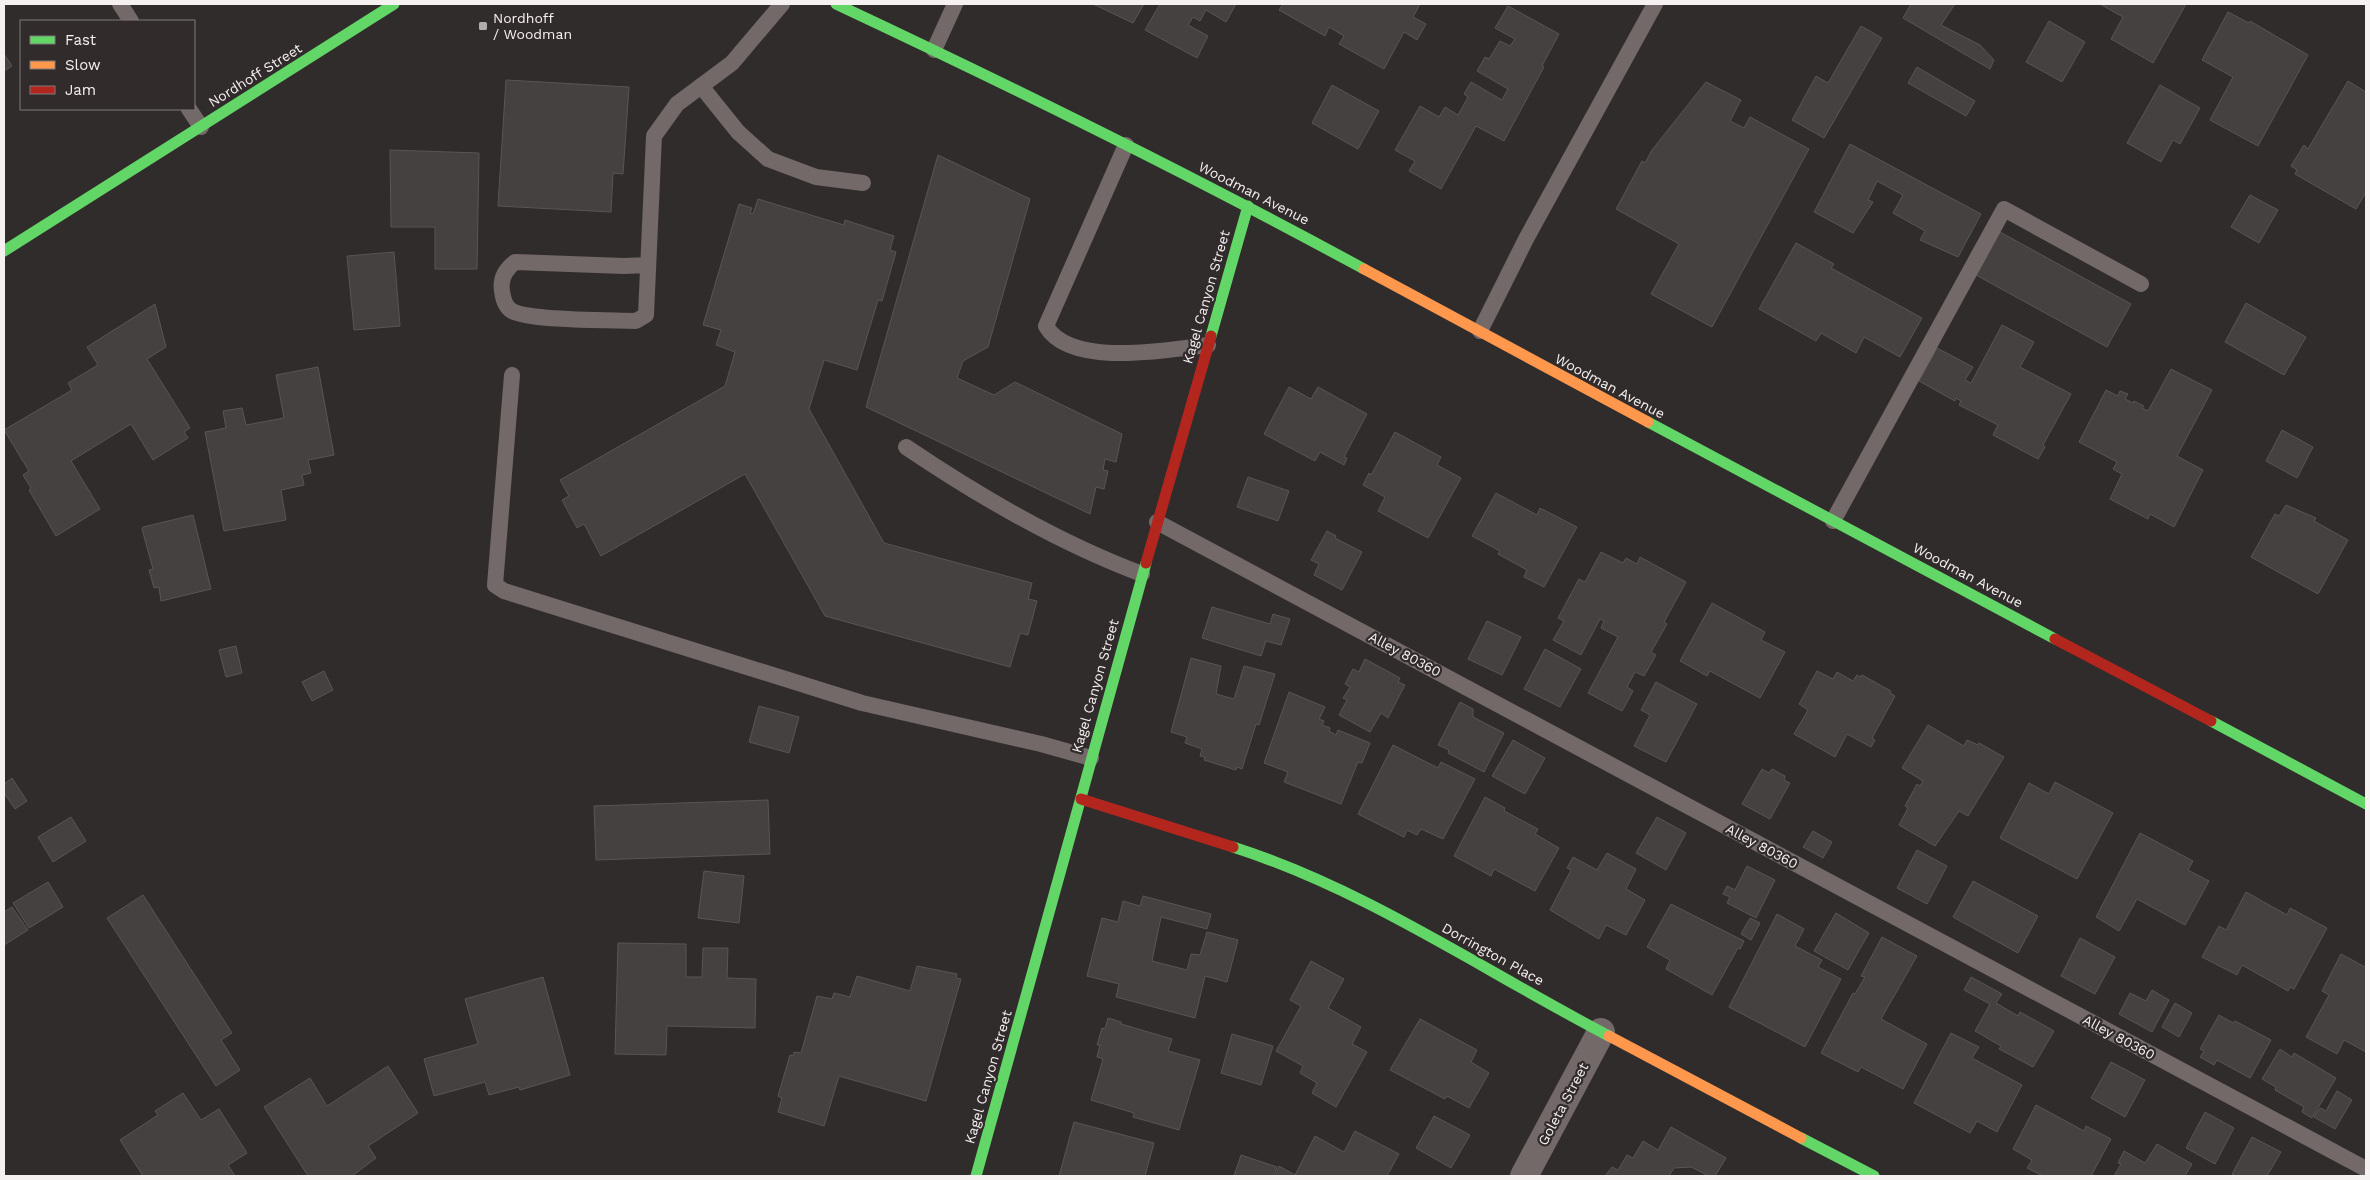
<svg xmlns="http://www.w3.org/2000/svg" width="2370" height="1180" font-family="'Work Sans',sans-serif">
<style>
.building{fill:#454141;stroke:#595555}
.lines{fill:none;stroke-linecap:round;stroke-linejoin:round}
.lane{stroke:#736969;stroke-width:16}
.street{stroke:#736969;stroke-width:28}
.fast{stroke:#63d668;stroke-width:11}
.slow{stroke:#ff974d;stroke-width:11}
.jam{stroke:#b3261e;stroke-width:11}
.poi-dot{fill:#b1acac;stroke:#322b2b;stroke-width:2}
.labels{text-anchor:middle;dominant-baseline:central;stroke-width:4.5;stroke-linejoin:round;paint-order:stroke}
.poi-label{font-size:14px;fill:#f6f1f1;stroke:#322b2b;text-anchor:start}
.street-label{font-size:14px;fill:#f6f1f1;stroke:#322b2b}
</style>
<rect width="100%" height="100%" fill="#312c2c"/>
<g class="building">
<path d="M1093,4H1144L1133,23Z"/>
<path d="M1160,4H1236L1226,22L1206,10L1200,21L1193,17L1188,25L1208,36L1197,58L1145,30Z"/>
<path d="M1283,4H1420L1413,17L1426,24L1417,40L1404,32L1384,69L1339,44L1344,36L1329,27L1325,36L1279,10Z"/>
<path d="M1911,4H1955L1941,25L1980,45L1994,60L1990,69L1903,18Z"/>
<path d="M2100,4H2186L2153,63L2111,39L2123,17Z"/>
<path d="M1508,6L1559,34L1542,66L1544,67L1504,141L1476,126L1441,189L1409,171L1415,161L1395,150L1420,106L1439,117L1445,107L1458,115L1468,97L1464,94L1471,82L1502,100L1508,89L1477,71L1485,57L1489,59L1500,41L1510,46L1515,39L1495,28Z"/>
<path d="M2228,12L2249,23L2250,21L2308,55L2258,146L2210,120L2233,77L2202,60Z"/>
<path d="M2049,21L2085,42L2062,82L2026,62Z"/>
<path d="M1861,26L1882,38L1824,138L1792,120L1816,76L1828,83Z"/>
<path d="M4,54L12,66L4,71Z"/>
<path d="M1917,67L1975,101L1966,116L1908,83Z"/>
<path d="M506,80L629,87L623,174L613,173L611,212L498,206Z"/>
<path d="M2348,81L2366,92V192L2356,209L2295,174L2297,170L2291,166L2304,145L2308,149Z"/>
<path d="M1706,82L1741,100L1730,121L1744,128L1750,117L1809,149L1712,327L1651,294L1679,244L1616,209L1642,161L1645,163L1652,150Z"/>
<path d="M1332,85L1379,111L1358,149L1312,123Z"/>
<path d="M2160,85L2200,108L2180,144L2173,140L2161,162L2127,143Z"/>
<path d="M1850,144L1981,214L1958,257L1920,240L1925,231L1893,213L1903,195L1877,181L1868,200L1873,202L1853,233L1814,212Z"/>
<path d="M390,150L479,153L477,269H435V227H391Z"/>
<path d="M938,155L1030,199L988,347L963,361L957,378L994,395L1015,382L1122,434L1116,462L1105,459L1103,470L1108,471L1104,489L1096,487L1090,514L866,407Z"/>
<path d="M2250,195L2278,210L2259,243L2231,227Z"/>
<path d="M758,199L844,225L845,220L894,236L890,250L896,252L882,301L878,300L857,370L824,360L809,409L884,543L1032,583L1028,599L1037,601L1028,635L1020,633L1010,667L825,616L745,474L601,556L584,524L577,528L562,500L569,496L560,480L725,386L735,352L716,345L721,330L703,325L739,204L752,208L750,213L753,214Z"/>
<path d="M2000,232L2131,304L2107,347L1976,275Z"/>
<path d="M1796,243L1834,264L1831,268L1922,318L1900,357L1864,337L1856,353L1821,333L1816,341L1759,309Z"/>
<path d="M394,252L400,326L354,330L347,256Z"/>
<path d="M2246,303L2306,337L2284,375L2225,342Z"/>
<path d="M155,304L166,347L147,359L190,428L184,432L188,438L153,460L131,424L71,461L100,509L56,536L29,490L31,488L23,475L29,471L4,430L72,390L68,383L98,365L87,347Z"/>
<path d="M2002,325L2034,342L2020,367L2071,394L2043,445L2045,447L2038,459L1993,435L1998,425L1959,405L1961,401L1956,398L1955,401L1919,381L1937,348L1973,367L1965,380L1971,383Z"/>
<path d="M318,367L334,455L308,460L311,473L302,475L304,485L281,490L286,520L224,531L205,432L226,428L223,411L242,408L246,425L284,418L276,375Z"/>
<path d="M2171,369L2212,390L2177,456L2203,470L2174,527L2150,514L2148,519L2110,499L2122,474L2113,469L2117,462L2079,442L2106,390L2118,396L2120,391L2128,394L2125,399L2133,403L2134,401L2144,406L2142,408L2148,411Z"/>
<path d="M1289,387L1311,399L1318,387L1367,414L1344,457L1347,458L1344,465L1320,452L1315,461L1264,434Z"/>
<path d="M2282,430L2313,447L2297,478L2266,461Z"/>
<path d="M1395,432L1441,457L1437,465L1461,478L1428,538L1378,511L1385,497L1363,485L1369,473L1371,475Z"/>
<path d="M1248,477L1289,491L1278,521L1237,507Z"/>
<path d="M1496,493L1537,515L1540,508L1577,527L1544,587L1524,577L1527,570L1498,554L1500,551L1472,536Z"/>
<path d="M2286,505L2316,518L2314,521L2348,540L2318,594L2251,557L2275,514L2279,516Z"/>
<path d="M193,515L211,589L161,601L159,587L154,588L149,570L153,569L142,529L143,527Z"/>
<path d="M1327,531L1336,536L1335,538L1362,552L1342,590L1314,575L1319,564L1311,560Z"/>
<path d="M1601,552L1623,563L1626,558L1637,564L1640,557L1686,582L1664,622L1667,624L1651,652L1656,655L1644,676L1635,672L1627,687L1633,691L1622,711L1588,693L1618,637L1601,628L1604,621L1600,619L1581,655L1553,640L1564,621L1558,618L1579,579L1585,582Z"/>
<path d="M1712,603L1765,632L1761,640L1785,652L1760,698L1710,671L1707,676L1680,661Z"/>
<path d="M1212,607L1270,624L1273,614L1290,619L1281,645L1266,641L1261,656L1202,638Z"/>
<path d="M1487,621L1521,637L1502,675L1468,659Z"/>
<path d="M236,646L242,673L226,677L219,650Z"/>
<path d="M1545,649L1581,669L1560,707L1524,689Z"/>
<path d="M1191,658L1221,666L1216,694L1234,699L1244,666L1275,674L1259,725L1256,724L1242,769L1237,767L1236,770L1204,760L1205,757L1200,756L1202,749L1185,743L1187,737L1171,732Z"/>
<path d="M1365,659L1400,678L1398,682L1405,685L1388,718L1381,713L1370,732L1339,715L1347,700L1343,698L1350,687L1345,684L1353,669L1359,672Z"/>
<path d="M324,671L333,690L312,701L302,682Z"/>
<path d="M1817,671L1833,679L1837,672L1853,681L1857,675L1860,677L1862,675L1891,691L1890,693L1895,696L1872,738L1875,740L1871,747L1847,734L1835,757L1794,734L1808,710L1799,704Z"/>
<path d="M1656,682L1697,704L1666,762L1634,746L1650,715L1641,710Z"/>
<path d="M1289,692L1325,707L1319,719L1324,721L1322,725L1330,728L1329,731L1336,735L1338,730L1370,743L1362,763L1358,762L1341,804L1284,782L1288,772L1264,763Z"/>
<path d="M1460,702L1473,709V717L1504,733L1484,772L1448,753L1449,750L1438,745Z"/>
<path d="M759,706L799,717L789,753L749,742Z"/>
<path d="M1928,725L1964,746L1967,740L1978,745L1979,743L2004,757L1968,816L1959,811L1935,846L1899,825L1908,808L1905,806L1917,784L1920,786L1923,781L1902,768Z"/>
<path d="M1513,740L1545,758L1525,794L1492,776Z"/>
<path d="M1393,745L1438,768L1441,762L1475,779L1443,839L1421,829L1417,835L1407,830L1404,837L1358,814Z"/>
<path d="M1762,769L1769,773L1772,769L1785,776L1784,780L1790,783L1770,819L1742,804Z"/>
<path d="M12,778L27,801L15,809L4,793V784Z"/>
<path d="M2055,782L2113,813L2077,879L2000,838L2029,783L2049,794Z"/>
<path d="M1485,797L1505,808L1504,811L1538,829L1535,834L1559,848L1535,891L1494,869L1491,876L1454,856Z"/>
<path d="M768,800L770,854L596,860L594,806Z"/>
<path d="M71,817L86,841L53,862L38,837Z"/>
<path d="M1657,817L1686,833L1666,870L1636,853Z"/>
<path d="M1813,831L1832,842L1823,858L1803,847Z"/>
<path d="M2140,833L2193,861L2188,870L2209,881L2185,925L2137,899L2119,931L2096,917Z"/>
<path d="M1917,850L1947,866L1927,904L1897,888Z"/>
<path d="M1607,853L1636,869L1626,889L1645,900L1626,935L1606,925L1599,939L1550,910L1571,870L1567,868L1573,857L1597,870Z"/>
<path d="M1747,866L1775,880L1756,918L1727,903L1730,897L1723,894L1727,886L1735,890Z"/>
<path d="M704,871L744,876L739,923L698,918Z"/>
<path d="M1973,881L2038,916L2018,953L1953,917Z"/>
<path d="M48,882L63,907L29,928L13,903Z"/>
<path d="M2246,892L2287,915L2290,908L2327,928L2294,989L2290,987L2288,991L2242,965L2237,975L2202,957L2219,926L2226,930Z"/>
<path d="M143,895L232,1033L221,1040L240,1070L216,1086L107,918Z"/>
<path d="M1143,896L1211,914L1207,929L1161,917L1152,961L1187,970L1191,954L1200,955L1207,932L1238,940L1227,982L1205,976L1195,1018L1116,997L1119,984L1087,976L1102,918L1118,922L1123,901L1140,906Z"/>
<path d="M1671,904L1744,941L1740,949L1738,948L1712,995L1666,969L1670,960L1647,947Z"/>
<path d="M12,907L28,930L4,945V912Z"/>
<path d="M1836,913L1869,933L1848,970L1814,951Z"/>
<path d="M1777,914L1804,929L1795,946L1822,960L1818,967L1841,979L1805,1047L1729,1007Z"/>
<path d="M1750,918L1760,923L1751,940L1741,934Z"/>
<path d="M1882,937L1917,956L1881,1019L1927,1044L1903,1089L1861,1067L1858,1072L1821,1053L1853,993L1855,994L1865,977L1861,976Z"/>
<path d="M2080,938L2115,957L2095,994L2061,976Z"/>
<path d="M618,943L686,944V977H702L703,948H728L727,978L756,979L755,1028L667,1026L666,1055L615,1054Z"/>
<path d="M2341,954L2365,967L2366,966V1052L2344,1040L2337,1054L2306,1037L2329,995L2322,991Z"/>
<path d="M1311,961L1344,979L1328,1008L1361,1027L1352,1044L1367,1052L1336,1107L1312,1093L1317,1083L1300,1073L1303,1066L1276,1051L1301,1006L1290,1000Z"/>
<path d="M917,966L957,974L956,978L961,979L926,1101L839,1076L824,1126L778,1112L782,1098L778,1096L790,1055L793,1056L794,1052L801,1053L817,996L832,999L834,993L850,997L857,976L910,991Z"/>
<path d="M543,977L570,1075L520,1090L519,1087L489,1095L485,1082L434,1096L424,1059L478,1044L465,999Z"/>
<path d="M1971,977L2002,994L1996,1003L2018,1016L2020,1012L2054,1031L2033,1067L1999,1049L2001,1046L1975,1031L1990,1004L1964,990Z"/>
<path d="M2152,990L2169,1000L2152,1032L2119,1014L2130,993L2146,1001Z"/>
<path d="M2175,1003L2192,1013L2179,1037L2162,1027Z"/>
<path d="M2219,1015L2233,1023L2235,1021L2271,1040L2250,1078L2217,1060L2214,1065L2200,1057L2204,1051L2200,1049Z"/>
<path d="M1108,1018L1121,1022V1024L1172,1039L1168,1051L1200,1060L1179,1130L1133,1117L1134,1113L1091,1100L1103,1059L1097,1057L1100,1045H1097L1102,1028L1105,1029Z"/>
<path d="M1420,1019L1477,1050L1471,1062L1489,1073L1469,1108L1447,1096L1445,1099L1390,1070Z"/>
<path d="M1951,1033L1979,1047L1972,1058L2022,1085L1997,1132L1977,1121L1970,1133L1914,1103Z"/>
<path d="M1232,1034L1273,1046L1261,1085L1221,1073Z"/>
<path d="M2280,1049L2292,1057L2294,1053L2336,1078L2312,1118L2302,1112L2304,1107L2275,1090L2276,1087L2262,1079Z"/>
<path d="M2111,1062L2145,1080L2125,1117L2091,1098Z"/>
<path d="M388,1066L418,1113L368,1146L376,1158L352,1176H308L264,1107L310,1078L327,1106Z"/>
<path d="M2337,1091L2352,1100L2335,1129L2314,1117L2320,1108L2326,1111Z"/>
<path d="M183,1093L201,1120L219,1109L247,1153L228,1165L235,1176H143L120,1140L158,1115L155,1111Z"/>
<path d="M2036,1105L2084,1131L2086,1126L2111,1139L2091,1176H2043L2027,1168L2032,1160L2013,1149Z"/>
<path d="M2205,1112L2234,1128L2215,1164L2186,1148Z"/>
<path d="M1434,1116L1470,1135L1451,1168L1416,1148Z"/>
<path d="M1074,1122L1154,1143L1145,1176H1059Z"/>
<path d="M1671,1127L1726,1158L1715,1176H1709L1691,1167L1674,1168L1669,1176H1605L1612,1167L1618,1170L1627,1155L1633,1158L1643,1141L1658,1150Z"/>
<path d="M1355,1131L1399,1154L1387,1176H1276L1279,1166L1295,1175L1315,1136L1344,1152Z"/>
<path d="M2252,1137L2281,1152L2267,1176H2237L2232,1174Z"/>
<path d="M2157,1144L2192,1164L2185,1176H2114L2121,1164L2118,1163L2124,1151L2145,1163Z"/>
<path d="M1241,1155L1277,1167L1274,1176H1234Z"/>
</g>
<g class="lines">
<g class="lane">
<path d="M120,4L131,21"/>
<path d="M934,50L955,4"/>
<path d="M701,86L738,132L768,159L816,177L863,183"/>
<path d="M189,109L201,127"/>
<path d="M1126,145L1046,326C1070,368 1168,350 1208,345"/>
<path d="M648,265L624,266L515,262C506,269 500,279 502,291C503,299 505,307 512,311C530,321 611,320 636,321L646,315L654,136L677,104L732,63L782,4"/>
<path d="M1480,331L1526,239L1655,4"/>
<path d="M512,375L495,585L504,591L862,703L1041,744L1091,758"/>
<path d="M906,447C980,497 1059,543 1142,574"/>
<path d="M1833,521L2004,209L2141,284"/>
<path d="M1157,522L2366,1169"/>
</g>
<path class="street" d="M1524,1176L1601,1032"/>
<g class="fast">
<path d="M836,4C1015,88 1191,175 1364,269"/>
<path d="M4,251L394,4"/>
<path d="M1211,336L1248,206"/>
<path d="M1648,422L2055,639"/>
<path d="M2211,721L2366,804"/>
<path d="M1233,847C1367,890 1484,971 1609,1036"/>
<path d="M1801,1138L1874,1176"/>
<path d="M976,1176L1146,563"/>
</g>
<g class="slow">
<path d="M1364,269L1648,422"/>
<path d="M1609,1036L1801,1138"/>
</g>
<g class="jam">
<path d="M1146,563L1211,336"/>
<path d="M2055,639L2211,721"/>
<path d="M1081,799L1233,847"/>
</g>
</g>
<rect class="poi-dot" x="478" y="21" width="10" height="10" rx="2.5"/>
<g class="labels">
<g class="poi-label">
<text x="493" y="18">Nordhoff<tspan x="493" dy="16">/ Woodman</tspan></text>
</g>
<g class="street-label">
<text transform="translate(255 75) rotate(-32)">Nordhoff Street</text>
<text transform="translate(1254 193) rotate(27)">Woodman Avenue</text>
<text transform="translate(1206 297) rotate(-74)">Kagel Canyon Street</text>
<text transform="translate(1610 386) rotate(28)">Woodman Avenue</text>
<text transform="translate(1968 575) rotate(28)">Woodman Avenue</text>
<text transform="translate(1405 654) rotate(28)">Alley 80360</text>
<text transform="translate(1095 686) rotate(-74)">Kagel Canyon Street</text>
<text transform="translate(1762 846) rotate(28)">Alley 80360</text>
<text transform="translate(1493 954) rotate(29)">Dorrington Place</text>
<text transform="translate(2119 1037) rotate(28)">Alley 80360</text>
<text transform="translate(988 1077) rotate(-74)">Kagel Canyon Street</text>
<text transform="translate(1563 1104) rotate(-62)">Goleta Street</text>
</g>
</g>
<rect width="2370" height="1180" fill="none" stroke="#f6f1f1" stroke-width="10"/>
<rect x="20" y="20" width="175" height="90" fill="#322b2b" stroke="#807a7a"/>
<rect x="30" y="36" width="25" height="8" fill="#63d668" stroke="#807a7a"/>
<text x="65" y="45" font-size="15" fill="#f6f1f1">Fast</text>
<rect x="30" y="61" width="25" height="8" fill="#ff974d" stroke="#807a7a"/>
<text x="65" y="70" font-size="15" fill="#f6f1f1">Slow</text>
<rect x="30" y="86" width="25" height="8" fill="#b3261e" stroke="#807a7a"/>
<text x="65" y="95" font-size="15" fill="#f6f1f1">Jam</text>
</svg>
